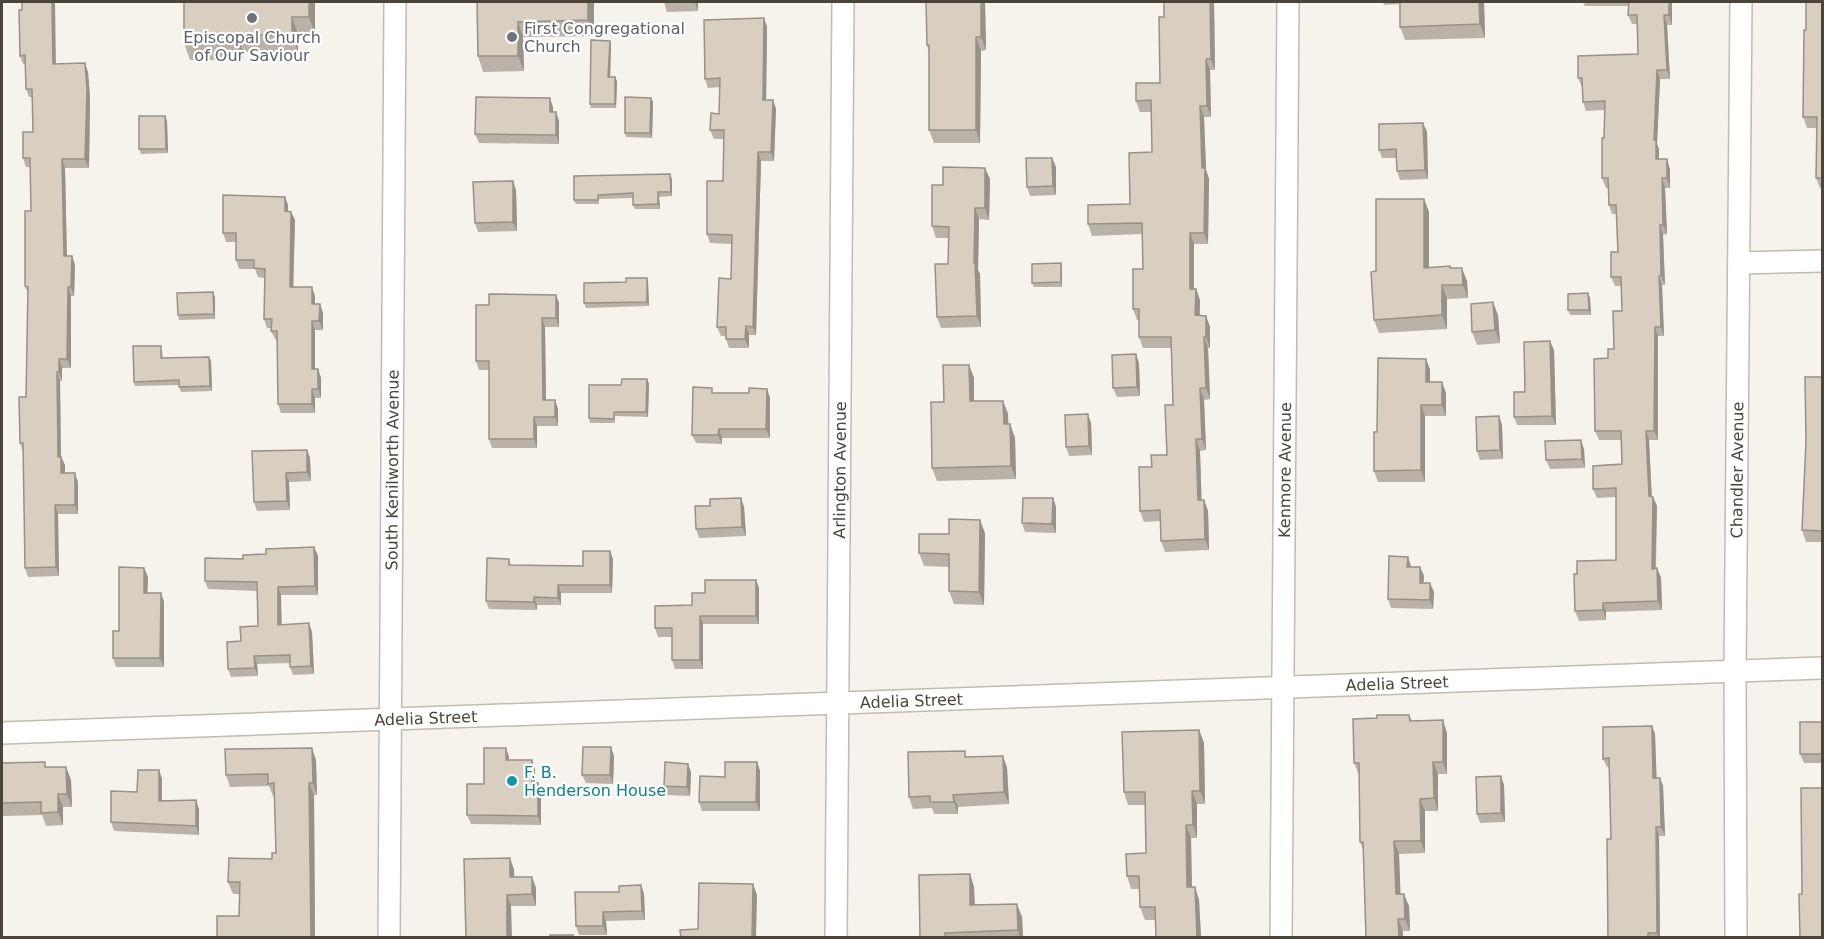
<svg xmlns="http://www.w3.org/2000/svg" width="1824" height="939" font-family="'DejaVu Sans',sans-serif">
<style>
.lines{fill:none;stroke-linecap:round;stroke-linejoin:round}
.minor-casing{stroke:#c2bbae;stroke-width:24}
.minor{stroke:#fff;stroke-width:21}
.wall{fill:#bab2a6}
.shaded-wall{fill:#979187}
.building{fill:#d8cfc1;stroke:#979187;stroke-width:1.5}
.worship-dot{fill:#6b7280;stroke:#fff;stroke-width:2}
.culture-dot{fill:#0f9aa8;stroke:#fff;stroke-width:2}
.labels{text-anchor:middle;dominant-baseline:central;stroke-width:4.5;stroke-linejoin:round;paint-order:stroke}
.worship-label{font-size:16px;fill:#5b616d;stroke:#fff;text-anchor:start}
.street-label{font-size:16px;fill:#4b4439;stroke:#fff}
.culture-label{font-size:16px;fill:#0d838f;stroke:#fff;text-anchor:start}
</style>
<rect width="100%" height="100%" fill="#f6f3ec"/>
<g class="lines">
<g class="minor-casing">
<g id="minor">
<path d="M1739,263L1822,261"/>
<path id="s1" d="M2,733L1822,668"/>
<path id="s2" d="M389,938L395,2"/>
<path id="s3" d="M836,938L843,2"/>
<path id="s4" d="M1281,938L1288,2"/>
<path id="s5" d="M1736,938L1735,671L1741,2"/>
</g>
</g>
<use href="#minor" class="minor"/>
</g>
<g class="wall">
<path d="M315,2V34H298V52H243V60H190L184,43Z"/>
<path d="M477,2H594V36L523,37L524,71L483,72L478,56Z"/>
<path d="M664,2H698V11L667,12Z"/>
<path d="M985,2L986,50L981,51L980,143H934L929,130V53L927,45Z"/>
<path d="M1214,2L1215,70H1210L1211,117H1204L1206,170L1209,179L1208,244H1194V289H1196L1200,300V315L1206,316L1210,327V348H1208L1210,399L1204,400L1206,450L1200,451L1201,500H1204L1208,511L1209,550L1165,552L1161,541L1160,521L1144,522L1140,511L1152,467L1167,455L1173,405L1171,348H1143L1139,337V320H1137L1133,309L1143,269L1142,234L1092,236L1088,224L1130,204L1152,152L1151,112H1140L1136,101L1160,83L1164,17Z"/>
<path d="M1383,2H1484L1485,38L1405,40L1400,27V4L1384,5Z"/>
<path d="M1583,2H1672V25H1667L1670,79H1660L1657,144L1659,149V159L1670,169V188H1665L1667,234L1663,235L1665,285H1662L1664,336H1658V440H1649L1652,497L1657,506L1656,569L1657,568L1661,578L1662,610L1606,612V620L1579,621L1575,611L1577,574L1616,560V497L1597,498L1593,489L1622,464L1621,440H1599L1595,431L1608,358L1614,349L1622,311L1621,286H1615L1611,277L1618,252L1616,214H1612L1609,205L1608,188H1606L1602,178L1605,110L1586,111L1583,102L1582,87L1578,78L1638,54L1637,24H1632L1628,15L1629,6H1585Z"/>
<path d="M1822,2V188H1820L1816,178L1817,128H1807L1803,117L1806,30Z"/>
<path d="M22,10L56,64L88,72L90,98L89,168H65L67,256H72L75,265L74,296H71V368H62V381H60L61,457L65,465V473L78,482V514H58L59,576L28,577L25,568L23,451L20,443L26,397L28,294L25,286L31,211L30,167H26L23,158L33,132V97H29L26,89V64H23L20,56Z"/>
<path d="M764,18L767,27L766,100H773L776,109L774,161H761L756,335H749V348H729L726,339V336H721L717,327L731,279V244L710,243L707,234L723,181L724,139H714L710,130L719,114L720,87L708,88L705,79Z"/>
<path d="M610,41L611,46L610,77H615L617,81L616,108H591L590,104Z"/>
<path d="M651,98L653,102L652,138L626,137L625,133Z"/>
<path d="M553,107V112H556L559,121V144L479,143L475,134Z"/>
<path d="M165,116L167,121L168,153L141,154L139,149Z"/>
<path d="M1423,123L1427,132L1428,179L1400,180L1397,171L1396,158H1382L1379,150Z"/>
<path d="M1052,158L1056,167V195L1030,196L1027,187Z"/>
<path d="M672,179V196L659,197L660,209H635L633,205V198L599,199V204H576L574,200Z"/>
<path d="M990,179L989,220L979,219L978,270L980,274L981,327L941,328L937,317L948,264L949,238H936L932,226L943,185Z"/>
<path d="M516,190L517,231L478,232L475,223Z"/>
<path d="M285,197L288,205V211L291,212L295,220L293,287L315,296V304L323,313V330H315V369H318L321,378V398H315V413H281L278,404L277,340L275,339L271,331L272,328H267L264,319V278L258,277L255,269H239L236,260V242H226L223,233Z"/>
<path d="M1424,199L1429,212V268H1451L1467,281L1468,298L1447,299V329L1379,333L1374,320L1376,271Z"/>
<path d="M1062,268V287H1034L1032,283Z"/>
<path d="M648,282L649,306L586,308L584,303Z"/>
<path d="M1588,293L1590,298L1591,315H1570L1568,310Z"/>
<path d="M556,295L559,303V327H545L546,400H555L558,409V426H537V448H492L489,439V370H479L476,361L489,305Z"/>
<path d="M215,297V319L179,320L178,315Z"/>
<path d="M1498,315L1500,343L1477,345L1472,332Z"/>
<path d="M162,350L163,358L209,357L211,361L212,391L181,392L179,385L135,386L134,382Z"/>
<path d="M1554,350L1556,425H1517L1514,417Z"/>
<path d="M1426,359L1430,370V382H1442L1446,393V416H1425V482H1378L1374,471L1377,432Z"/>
<path d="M1139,363L1140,396L1117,397L1113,388Z"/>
<path d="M969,365L974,378V401H1003L1008,414V424H1010L1015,438L1016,479L937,481L932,468L944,402Z"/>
<path d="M1822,377V542H1806L1802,530Z"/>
<path d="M647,379L649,384L648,417L615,416V423H590L589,418Z"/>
<path d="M767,389L770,398V438H722V444L696,443L692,435L714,393H749Z"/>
<path d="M1499,416L1502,425L1503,459L1480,460L1477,451Z"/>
<path d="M1091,423L1092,455L1069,456L1066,447Z"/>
<path d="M1584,449L1585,468L1550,469L1546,460Z"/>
<path d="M307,450L310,458L311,481L289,482L290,510L257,511L254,502Z"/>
<path d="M741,498L744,507L746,536L699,538L696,529L710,506Z"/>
<path d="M1053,498L1056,507V533L1025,532L1022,523Z"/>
<path d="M985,533L984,605L954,604L949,591V567L924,566L919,553L949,534Z"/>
<path d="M314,547L318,556V595H281V625L312,632L314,674L293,675L290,667V663L257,664L258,676L231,677L228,669L241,641L258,626L257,591L208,589L205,581L243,559L266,554Z"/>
<path d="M509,559L511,565L583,566L613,559L612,593H561V605H537V610L489,609L486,601Z"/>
<path d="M1411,566V567H1420L1424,576L1423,583L1434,592L1433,609L1391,608L1388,599Z"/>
<path d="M144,568L148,577L147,593H161L164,602V667H116L113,658L119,631Z"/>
<path d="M756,580L759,588V624H703V669H675L672,660V637H658L655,628L692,605L705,593Z"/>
<path d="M1409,715L1412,721L1447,733V774H1438V811H1425V853L1399,854L1400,894L1409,906L1410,931H1403L1363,849L1360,842L1359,775L1354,763L1377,718Z"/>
<path d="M1822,722V763H1804L1800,754Z"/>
<path d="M1652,726L1655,734L1656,778H1660L1663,786L1665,836H1659L1660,938H1608L1611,839L1609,767H1607L1603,759Z"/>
<path d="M1199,730L1204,743L1205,804H1197V838H1191L1192,887H1195L1199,900L1201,938H1156L1155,920H1145L1140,907L1139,889H1131L1127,876L1146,853L1145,805H1128L1124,792Z"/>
<path d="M506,748L509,757V760H532L535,769V783L541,792V825L471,824L467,815L484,784Z"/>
<path d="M614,756L613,784L586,783L582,775Z"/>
<path d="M1003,756L1007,768L1009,804L958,807V814H934L932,808L913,809L909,797L967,757Z"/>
<path d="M316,760L317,795H314L315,938H217L239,916V894H233L228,882L272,859L276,853L274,796H273L269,786L230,787L226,775Z"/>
<path d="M757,762L760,771V811H702L699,802L725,777Z"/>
<path d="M2,763L47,767H66L71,780L72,807H63V825L46,826L42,815L3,816L2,811Z"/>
<path d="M159,770L162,779V801L199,809V835L114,831L111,822L137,792Z"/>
<path d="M691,772L690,796L667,795L664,786Z"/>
<path d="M1504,785L1505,822L1480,823L1477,814Z"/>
<path d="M510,858L514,870V877H532L536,888V906H511L466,938Z"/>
<path d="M970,874L974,887L975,905L1022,917L1023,938H920Z"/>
<path d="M641,885L644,894L645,920L606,921L607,935H579L576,926L619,892Z"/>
</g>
<g class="shaded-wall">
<path d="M52,2H55L56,73L53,64Z"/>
<path d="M309,2H315V34L309,17Z"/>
<path d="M588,2H594V36L588,20Z"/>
<path d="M695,2H698V11Z"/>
<path d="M981,2H985L986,50L981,37Z"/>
<path d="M1210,2H1214L1215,70L1211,59Z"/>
<path d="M1479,2H1484L1485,38L1480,24Z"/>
<path d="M1669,2H1672V25L1669,15Z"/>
<path d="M1664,15L1667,25L1670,79L1667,70Z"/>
<path d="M292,17L298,34V52L292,35Z"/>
<path d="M764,18L767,27L766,109L763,100Z"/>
<path d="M518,22L523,37L524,71L518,56Z"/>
<path d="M237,35L243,52V60L237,43Z"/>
<path d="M976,37L981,51L980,143L976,130Z"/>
<path d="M610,41L611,46L610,81L608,77Z"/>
<path d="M1206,59L1210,70L1211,117L1207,106Z"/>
<path d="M85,63L88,72L90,98L89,168L85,159Z"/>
<path d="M1657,70L1660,79L1657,144L1659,149V169L1656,159L1654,140Z"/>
<path d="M615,77L617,81L616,108L615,104Z"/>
<path d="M550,98L553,107V121L550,112Z"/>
<path d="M651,98L653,102L652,138L650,133Z"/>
<path d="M773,100L776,109L774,161L771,152Z"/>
<path d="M1200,106L1204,117L1206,170L1209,179L1208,244L1204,233Z"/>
<path d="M556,112L559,121V144L556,135Z"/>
<path d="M165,116L167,121L168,153L166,149Z"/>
<path d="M1423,123L1427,132L1428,179L1425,170Z"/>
<path d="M758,152L761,161L756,335L753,327Z"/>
<path d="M1052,158L1056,167V195L1053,186Z"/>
<path d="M62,159L65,168L67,264L64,256Z"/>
<path d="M1667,159L1670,169V188L1667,178Z"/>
<path d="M985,168L990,179L989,220L985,208Z"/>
<path d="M670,174L672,179V196L671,192Z"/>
<path d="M1662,178L1665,188L1667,234L1663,225Z"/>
<path d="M513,181L516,190L517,231L513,222Z"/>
<path d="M658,192L659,197L660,209L658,204Z"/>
<path d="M285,197L288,205V220L285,211Z"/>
<path d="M1424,199L1429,212V281L1424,268Z"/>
<path d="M975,208L979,219L978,270L980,274L981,327L977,316L974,263Z"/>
<path d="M291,212L295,220L293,296L290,287Z"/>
<path d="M1660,225L1663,235L1665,285L1661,275Z"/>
<path d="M1190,233L1194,244V300L1190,289Z"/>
<path d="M72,256L75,265L74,296L71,287Z"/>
<path d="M1061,263L1062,268V287L1061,282Z"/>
<path d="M1462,268L1467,281L1468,298L1463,285Z"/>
<path d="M1659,276L1662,285L1664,336L1661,327Z"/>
<path d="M647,278L648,282L649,306L647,302Z"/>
<path d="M1442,285L1447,299V329L1442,315Z"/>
<path d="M68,287L71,296V368L67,359Z"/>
<path d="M312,287L315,296V313L312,304Z"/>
<path d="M1196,289L1200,300L1199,326L1195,315Z"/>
<path d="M213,292L215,297V319L214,314Z"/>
<path d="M1588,293L1590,298L1591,315L1589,310Z"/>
<path d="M556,295L559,303V327L556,318Z"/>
<path d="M1493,302L1498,315L1500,343L1495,330Z"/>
<path d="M320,304L323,313V330L319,321Z"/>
<path d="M1206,316L1210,327V348L1206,337Z"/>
<path d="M542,318L545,327L546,409L543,400Z"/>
<path d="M312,321L315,330V378L312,369Z"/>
<path d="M746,326L749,335V348L745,339Z"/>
<path d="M1655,327L1658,336V440L1654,431Z"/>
<path d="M1204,337L1208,348L1210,399L1206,388Z"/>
<path d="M1550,341L1554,350L1556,425L1552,416Z"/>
<path d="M1136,354L1139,363L1140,396L1137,387Z"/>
<path d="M209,357L211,361L212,391L210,386Z"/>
<path d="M59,359L62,368V381L59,372Z"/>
<path d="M1426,359L1430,370V393L1426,382Z"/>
<path d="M969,365L974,378V414L970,401Z"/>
<path d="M318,369L321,378V398L318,389Z"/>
<path d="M57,372L60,381L61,465L58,457Z"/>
<path d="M647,379L649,384L648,417L646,412Z"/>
<path d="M1442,382L1446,393V416L1442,405Z"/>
<path d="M1200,388L1204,400L1206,450L1202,439Z"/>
<path d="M312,389L315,398V413L312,404Z"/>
<path d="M767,389L770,398V438L766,429Z"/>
<path d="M555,400L558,409V426L555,417Z"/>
<path d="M1003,401L1008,414L1009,438L1004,424Z"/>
<path d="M1421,405L1425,416V482L1421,470Z"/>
<path d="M1088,414L1091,423L1092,455L1089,446Z"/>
<path d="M1499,416L1502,425L1503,459L1500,450Z"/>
<path d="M534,417L537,426V448L534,439Z"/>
<path d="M1010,424L1015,438L1016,479L1011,466Z"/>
<path d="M719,429L722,438V444L718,435Z"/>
<path d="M1646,431L1649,440L1652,506L1649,496Z"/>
<path d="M1196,439L1200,451L1202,511L1198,500Z"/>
<path d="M1581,440L1584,449L1585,468L1582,459Z"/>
<path d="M307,450L310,458L311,481L307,472Z"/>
<path d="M61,457L65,465V482L61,473Z"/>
<path d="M75,473L78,482V514L75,505Z"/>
<path d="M286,473L289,482L290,510L287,501Z"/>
<path d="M1653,497L1657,506L1655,578L1652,569Z"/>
<path d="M741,498L744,507L746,536L742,527Z"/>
<path d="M1053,498L1056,507V533L1052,524Z"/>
<path d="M1204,500L1208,511L1209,550L1205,539Z"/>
<path d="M55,505L58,514L59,576L56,567Z"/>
<path d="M980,520L985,533L984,605L979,592Z"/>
<path d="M314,547L318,556V595L315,586Z"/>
<path d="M610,551L613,559L612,593L610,585Z"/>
<path d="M1408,557L1411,566V576L1407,567Z"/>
<path d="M1420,567L1424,576L1423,592L1420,583Z"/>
<path d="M144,568L148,577L147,602L144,593Z"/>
<path d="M1657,568L1661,578L1662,610L1658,601Z"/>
<path d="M756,580L759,588V624L756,616Z"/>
<path d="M1430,583L1434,592L1433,609L1430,600Z"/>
<path d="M558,585L561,593V605L558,598Z"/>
<path d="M278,587L281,595L282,633L278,625Z"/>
<path d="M161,593L164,602V667L160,658Z"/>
<path d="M534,597L537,605V610L534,602Z"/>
<path d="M1603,603L1606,612V620L1603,610Z"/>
<path d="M700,616L703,624V669L700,660Z"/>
<path d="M309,623L312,632L314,674L311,666Z"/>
<path d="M254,656L257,664L258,676L255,668Z"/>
<path d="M1443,720L1447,733V774L1443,762Z"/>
<path d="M1652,726L1655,734L1657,787L1653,778Z"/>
<path d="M1199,730L1204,743L1205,804L1200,791Z"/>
<path d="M611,747L614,756L613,784L610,775Z"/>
<path d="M312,748L316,760L317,795L313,783Z"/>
<path d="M506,748L509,757V769L506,760Z"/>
<path d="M1003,756L1007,768L1009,804L1004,792Z"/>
<path d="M532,760L535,769V792L532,783Z"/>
<path d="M757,762L760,771V811L756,802Z"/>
<path d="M1433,762L1438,774V811L1434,798Z"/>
<path d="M688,764L691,772L690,796L687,787Z"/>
<path d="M66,767L71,780L72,807L67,794Z"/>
<path d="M159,770L162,779V810L159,801Z"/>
<path d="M1501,776L1504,785L1505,822L1501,813Z"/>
<path d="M1660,778L1663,786L1665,836L1661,827Z"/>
<path d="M309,783L314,795L315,938H311Z"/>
<path d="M538,783L541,792V825L538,816Z"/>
<path d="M1192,791L1197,804V838L1193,825Z"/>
<path d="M58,794L63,807V825L58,812Z"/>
<path d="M953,795L958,807V814L954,802Z"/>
<path d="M1420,799L1425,811V853L1421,841Z"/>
<path d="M196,800L199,809V835L196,826Z"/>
<path d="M1186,825L1191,838L1192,900L1187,887Z"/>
<path d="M1656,827L1659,836L1660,938H1658L1657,933Z"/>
<path d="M1394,841L1399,854L1401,906L1396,894Z"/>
<path d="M510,858L514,870L515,889L510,877Z"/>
<path d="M970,874L974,887L975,918L970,905Z"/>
<path d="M532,877L536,888V906L532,894Z"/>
<path d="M753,884L757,895L756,938H752Z"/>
<path d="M641,885L644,894L645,920L642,911Z"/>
<path d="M1195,887L1199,900L1201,938H1197Z"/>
<path d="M1404,894L1409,906L1410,931L1405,919Z"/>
<path d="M507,895L511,906L512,938H507Z"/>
<path d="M1017,904L1022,917L1023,938H1020L1018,930Z"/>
<path d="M603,912L606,921L607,935L603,926Z"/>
<path d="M1398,919L1403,931V938H1399Z"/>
</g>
<g class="building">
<path d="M22,2H52L53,64L85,63L87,89L85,159H62L64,256H72L71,287H68L67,359H59V372H57L58,457H61V473H75V505H55L56,567L25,568L23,443H20L19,397H26L28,287L25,286V211H31L30,158H23V132H33L32,89H26L25,55L20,56L19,10H22Z"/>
<path d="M184,2H309V17H292V35H237V43H184Z"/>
<path d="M477,2H588V20L518,22V56H478Z"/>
<path d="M926,2H981V37H976V130H929V45H927Z"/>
<path d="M1164,2H1210L1211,59H1206L1207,106H1200L1202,168H1205L1204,233H1190V289H1196L1195,315L1206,316V337H1204L1206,388H1200L1202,439H1196L1198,500H1204L1205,539L1161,541L1160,510L1140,511L1139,467H1152L1151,455H1167L1165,405H1173L1171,337H1139V309H1133V269H1143L1142,223L1088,224V205L1130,204L1129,153L1152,152L1151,100L1136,101V83H1160L1159,17H1164Z"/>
<path d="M1400,2H1479L1480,24L1400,27Z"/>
<path d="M1629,2H1669V15H1664L1667,70H1657L1654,140H1656V159H1667V178H1662L1663,225H1660L1661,275L1659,276L1661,327H1655L1654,431H1646L1649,496L1653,497L1652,569L1657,568L1658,601L1603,603V610L1575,611L1574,574H1577V561L1616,560V488L1593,489V466L1622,464L1621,431H1595L1594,359L1608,358V349H1614L1613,311H1622L1621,277H1611V252H1618L1616,205H1609L1608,178H1602V138H1604L1605,101L1583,102L1582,78H1578V56L1638,54L1637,15H1628Z"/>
<path d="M1806,2H1822V178H1816L1817,117H1803L1804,30H1806Z"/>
<path d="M764,18L763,100H773L771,152H758L753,327L746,326L745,339H726V327H717L719,278L731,279L732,235L707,234V181H723L724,130H710L711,113L719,114L720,78L705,79L704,20Z"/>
<path d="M591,40L610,41L608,77H615V104H590Z"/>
<path d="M476,97L550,98V112H556V135L475,134Z"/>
<path d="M625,97L651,98L650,133H625Z"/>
<path d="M139,116H165L166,149H139Z"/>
<path d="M1423,123L1425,170L1397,171L1396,149L1379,150V124Z"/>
<path d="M1026,158H1052L1053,186L1027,187Z"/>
<path d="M943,167L985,168V208H975L974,263H975L977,316L937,317L935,264H948L949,227L932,226V185H943Z"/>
<path d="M670,174L671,192H658V204L633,205V193L598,195V200H574V176Z"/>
<path d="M513,181V222L475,223L473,182Z"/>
<path d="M223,195L285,197V211L291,212L290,287H312V304H320L319,321H312V369H318V389H312V404H278L277,331H271L272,319H264L265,269L254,268V260H236V233H223Z"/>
<path d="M1376,199H1424V268L1450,266V268H1462L1463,285H1442V315L1374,320L1371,272L1376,271Z"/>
<path d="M1061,263V282L1032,283V264Z"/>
<path d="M626,278H647V302L584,303V283L626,282Z"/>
<path d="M213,292L214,314L178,315L177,293Z"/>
<path d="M1588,293L1589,310H1568V294Z"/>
<path d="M489,294L556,295V318H542L543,400H555V417H534V439H489V361H476V305H489Z"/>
<path d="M1493,302L1495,330L1472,332L1471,304Z"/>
<path d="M1550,341L1552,416L1514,417V392H1525L1524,342Z"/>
<path d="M133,346H161V358L209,357L210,386L179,387V380L134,382Z"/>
<path d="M1136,354L1137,387L1113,388L1112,355Z"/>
<path d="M1378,358L1426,359V382H1442V405H1421V470L1374,471V432H1377Z"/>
<path d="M943,365H969L970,401H1003L1004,424H1010L1011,466L932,468L931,402H944Z"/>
<path d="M1805,377H1822V531L1802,530L1806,441Z"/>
<path d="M622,379H647L646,412H614V419L589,418V385H621Z"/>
<path d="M693,387L712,388V393H749V388L767,389L766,429H719L718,435H692Z"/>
<path d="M1088,414L1089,446L1066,447L1065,415Z"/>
<path d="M1499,416L1500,450L1477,451L1476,417Z"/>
<path d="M1581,440L1582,459L1546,460L1545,441Z"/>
<path d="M307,450V472L286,473L287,501L254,502L252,451Z"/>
<path d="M741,498L742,527L696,529L695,506H710V499Z"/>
<path d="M1023,498H1053L1052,524L1022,523Z"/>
<path d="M949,519L980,520L979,592L949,591V554L919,553V534H949Z"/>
<path d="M314,547L315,586L278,587V625L309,623L311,666L290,667V655L254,656L255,668L228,669L227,642L241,641L240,627L258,626L257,582L205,581V558L243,559V555L266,554V549Z"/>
<path d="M583,551H610V585H558V598L534,597V602L486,601L487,558L509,559V565L583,566Z"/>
<path d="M1389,556L1408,557L1407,567H1420V583H1430V600L1388,599Z"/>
<path d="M119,567L144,568V593H161L160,658H113V631H119Z"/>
<path d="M705,580H756V616H700V660H672V628H655V606L692,605V593H705Z"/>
<path d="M1377,715H1409L1410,721L1443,720V762H1433L1434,798L1420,799L1421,841H1394L1396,894H1404L1405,919H1398L1399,938H1366L1363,842H1360L1359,763H1354L1353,719L1377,718Z"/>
<rect x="1800" y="722" width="22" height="32"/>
<path d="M1652,726L1653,778H1660L1661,827H1656L1657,933H1648V938H1608L1607,839H1611L1609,758L1603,759V727Z"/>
<path d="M1199,730L1200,791H1192L1193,825H1186L1187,887H1195L1197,938H1156L1155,907H1140L1139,876H1127L1126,854L1146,853L1145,792H1124L1122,732Z"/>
<path d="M583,747H611L610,775H582Z"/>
<path d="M312,748L313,783H309L311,938H217V916H239L240,882H228L229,858L272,859V853H276L274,783L268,784V774L226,775L225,749Z"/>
<path d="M484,748H506V760H532V783H538V816L467,815V784H484Z"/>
<path d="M965,751V757L1003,756L1004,792L953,795L954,802H930V796L909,797L908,752Z"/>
<path d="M45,762V767H66L67,794H58V812L41,813V802L2,803V763Z"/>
<path d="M665,762L688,764L687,787L664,786Z"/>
<path d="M725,762H757L756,802H699L700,776L725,777Z"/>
<path d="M138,770H159V801L196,800V826L111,822V791L137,792Z"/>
<path d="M1501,776V813L1477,814L1476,777Z"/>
<path d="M1801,788H1822V938H1800L1799,894H1802Z"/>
<path d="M510,858V877H532V894L507,895V938H466L464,859Z"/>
<path d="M970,874V905L1017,904L1018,930L945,933V938H920L919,875Z"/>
<path d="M699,883L753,884L752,938H681L680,930L698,929Z"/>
<path d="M641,885L642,911L603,912V926H576L575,892H619V886Z"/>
<rect x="550" y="935" width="23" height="3"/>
</g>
<g class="worship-dot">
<circle cx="252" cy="18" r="6"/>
<circle cx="512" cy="37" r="6"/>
</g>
<circle class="culture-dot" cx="512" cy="781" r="6"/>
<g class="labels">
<g class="worship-label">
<text x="524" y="28">First Congregational<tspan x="524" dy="18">Church</tspan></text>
<text x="252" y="37" text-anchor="middle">Episcopal Church<tspan x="252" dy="18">of Our Saviour</tspan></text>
</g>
<g class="street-label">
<text stroke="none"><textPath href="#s2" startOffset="468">South Kenilworth Avenue</textPath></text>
<text stroke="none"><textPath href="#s5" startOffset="468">Chandler Avenue</textPath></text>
<text stroke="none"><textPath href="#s3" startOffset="468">Arlington Avenue</textPath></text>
<text stroke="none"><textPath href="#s4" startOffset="468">Kenmore Avenue</textPath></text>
<text stroke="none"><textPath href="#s1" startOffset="1396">Adelia Street</textPath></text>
<text stroke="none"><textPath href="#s1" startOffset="910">Adelia Street</textPath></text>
<text stroke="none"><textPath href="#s1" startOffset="424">Adelia Street</textPath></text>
</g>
<g class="culture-label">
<text x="524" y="772">F. B.<tspan x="524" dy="18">Henderson House</tspan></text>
</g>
</g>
<rect width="1824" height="939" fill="none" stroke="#4b4439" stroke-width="6"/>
</svg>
